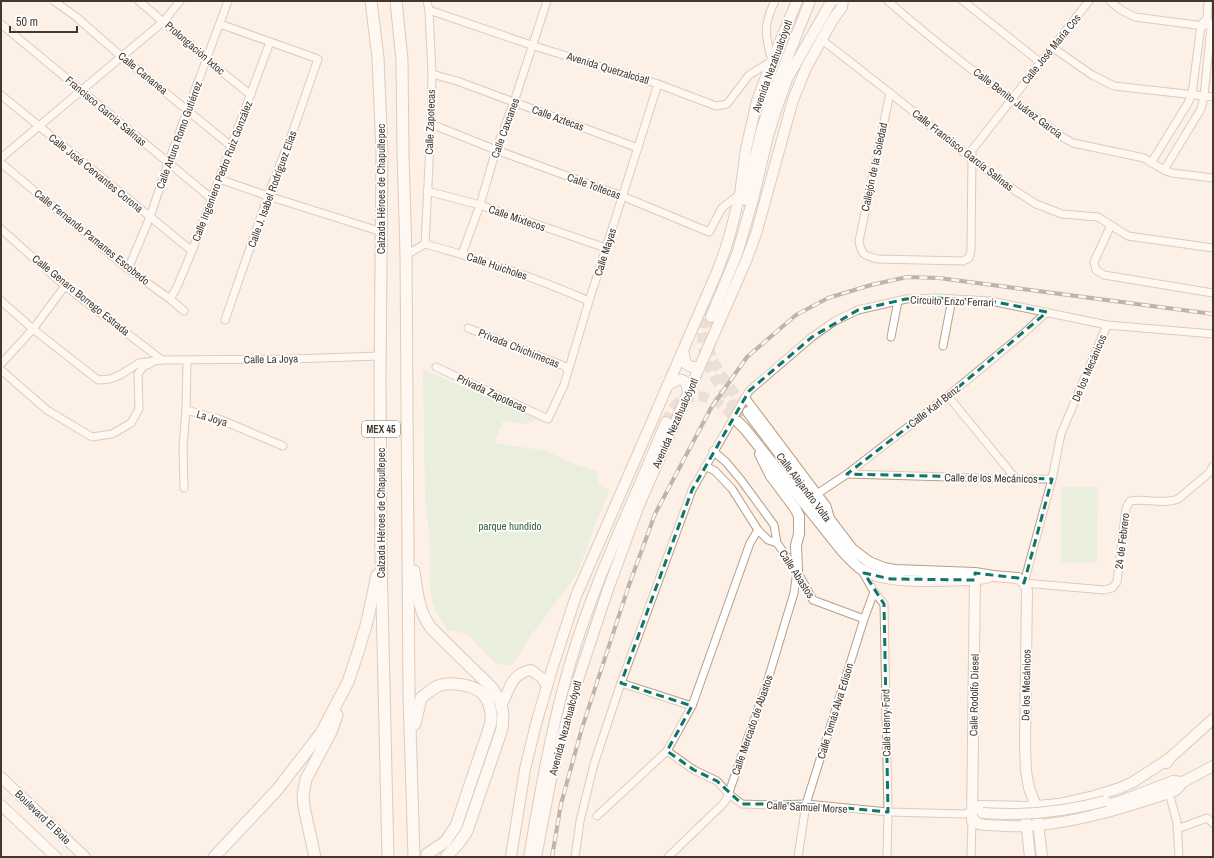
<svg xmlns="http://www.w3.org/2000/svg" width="1214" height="858" font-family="'Archivo Narrow',sans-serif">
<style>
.green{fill:#d1ebd1}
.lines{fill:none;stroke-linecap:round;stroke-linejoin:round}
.secondary-tunnel{stroke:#d8ccc2;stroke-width:10;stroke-dasharray:10 5;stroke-linecap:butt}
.street-casing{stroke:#b89e85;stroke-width:9}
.secondary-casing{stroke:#b89e85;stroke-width:12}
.primary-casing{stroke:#b89e85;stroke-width:13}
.street{stroke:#fff;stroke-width:7}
.secondary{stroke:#fff;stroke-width:10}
.primary{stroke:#fff;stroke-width:11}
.rail-casing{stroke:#756a5f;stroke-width:4}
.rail{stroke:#fff;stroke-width:2.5;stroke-dasharray:8;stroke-linecap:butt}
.secondary-bridge-casing{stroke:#b89e85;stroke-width:12;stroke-linecap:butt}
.secondary-bridge{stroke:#fff;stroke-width:10}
.marked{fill:none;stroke:#0f766e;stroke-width:3;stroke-dasharray:8 5;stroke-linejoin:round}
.labels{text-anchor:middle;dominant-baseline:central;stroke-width:3.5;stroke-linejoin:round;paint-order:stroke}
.shield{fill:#fff;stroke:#7b746c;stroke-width:1}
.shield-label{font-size:10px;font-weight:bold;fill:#43382d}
.street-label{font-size:11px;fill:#43382d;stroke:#fff}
.park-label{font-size:11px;fill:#376339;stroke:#fff}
</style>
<rect width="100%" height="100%" fill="#fdf1e7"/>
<g class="green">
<path d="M423,370L536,416L537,420L525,424L503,421L495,443L547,451L574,464L597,471L599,485L610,490L595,524L578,572L532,634L513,664L507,666L495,663L467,634L448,630L438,615L432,602L430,585V539L425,499Z"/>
<path d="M1061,487H1098L1097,563H1061Z"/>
</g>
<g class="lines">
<g class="secondary-tunnel">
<path d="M709,304C689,356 715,376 741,417"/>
<path d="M711,317C708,328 707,339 710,351C713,367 738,397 748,412"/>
<path d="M666,422C669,416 672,408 677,403C680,400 684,399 688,398C709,391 724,406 736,420"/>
</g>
<g class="street-casing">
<g id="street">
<path d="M54,1L75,16L122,57L231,146"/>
<path d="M139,1L207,60L251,95"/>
<path d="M888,1C943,50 1004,94 1064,138L1073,143L1144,158L1164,170L1172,173L1213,178"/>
<path d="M963,1L1040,62"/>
<path d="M1110,1L1121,10L1135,17L1204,26"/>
<path d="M429,10L534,46L658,84L716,106L722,105L727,104L749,75L772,61C765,36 763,25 775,1"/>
<path d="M1,24L211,198"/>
<path d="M220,24L318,59L293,131L270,190L225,320"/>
<path d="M821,39L890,93L972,159L1002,182L1036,204L1062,214L1098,217L1128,236L1213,248"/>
<path d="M1052,47L1092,75L1114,86L1213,97"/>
<path d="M432,74L457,81L638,148"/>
<path d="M890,93L859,241C861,255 865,256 878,259L963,261L969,258L971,251L972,150L1089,1"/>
<path d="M1,95L192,251"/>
<path d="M431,124L496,150L622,196L709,232L722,208L740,194"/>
<path d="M1,158L164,21L180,1"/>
<path d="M1,163L128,269L170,299L184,311"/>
<path d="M1151,163L1188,103L1192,94L1201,25L1207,18"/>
<path d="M1164,170L1201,109L1204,96L1211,27L1207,18L1208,1"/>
<path d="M219,179L268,196L382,232"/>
<path d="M427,191L480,205L606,248"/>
<path d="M1111,225L1094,262L1096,270L1104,275L1213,293"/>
<path d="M1,229L65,286L162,360"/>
<path d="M425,244L431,124L432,74L429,10L427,1"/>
<path d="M462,254L480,205L496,150L514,102L547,1"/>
<path d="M406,255L425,244C480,259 536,278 589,301"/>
<path d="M128,269L150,217L168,163L228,1"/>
<path d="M170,299L177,287L192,251L270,42"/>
<path d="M1,301L33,329L98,380L110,379L120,375L139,363L162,360L291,359L380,356"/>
<path d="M1107,325L1061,434L1052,479L1024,583L1104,590L1112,588L1117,582L1126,508L1130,501C1146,498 1163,505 1178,499L1209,473L1213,466"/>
<path d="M468,328L564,366L568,370"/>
<path d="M891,337L898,301"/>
<path d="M943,346L952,299"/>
<path d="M1,364L33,329L65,286"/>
<path d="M436,367L548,419L564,385L589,301L606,248L658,84"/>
<path d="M1,370L47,410L92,437L112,434L131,423L139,409L138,374L144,366L150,364"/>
<path d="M948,396L1016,479"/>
<path d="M745,397L827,506L830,517"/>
<path d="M186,410L219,419L283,446"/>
<path d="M713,451L726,462L741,480L774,525L777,543L797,571L813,600L864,619"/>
<path d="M705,466L715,471L732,489L758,530L768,540L777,543"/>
<path d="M847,474L1016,479H1052"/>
<path d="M184,488L183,446L186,410L187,361"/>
<path d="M817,494L847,474L948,396L1024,333L1047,312"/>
<path d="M874,592L884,604L888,812L887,857"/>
<path d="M621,683L692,706"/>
<path d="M667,751L694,770L717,781L729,794L742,804L774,805L806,804L888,812L965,814L972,811"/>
<path d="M1169,793L1177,822L1179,857"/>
<path d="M597,816L667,751L692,706L750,543L758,530"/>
<path d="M1177,829L1207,818L1213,823"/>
<path d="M575,857L580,821L594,764L621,683L692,490L749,391L812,337L835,321L858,310L906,299L936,298L991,301L1107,325L1213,334"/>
<path d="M668,857L723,804L727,798L766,686L794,593L797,571"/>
<path d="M798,857L806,804L864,619L874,592L861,569"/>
<path d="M971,857L972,821"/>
</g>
</g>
<g class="secondary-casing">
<g id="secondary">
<path d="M745,200L761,132L771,99L810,1"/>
<path d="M711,317L737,254L753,199L768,136L776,110L787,79L831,2L833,1"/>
<path d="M683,350L686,364L692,367H700"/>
<path d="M667,386C679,378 686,375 688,392"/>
<path d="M748,412L852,549L869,562L884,568L895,570L975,573L993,576L1018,578L1024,583L1027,590L1025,746L1026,771L1029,788L1036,806L1042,857"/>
<path d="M738,422L745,429L843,552C849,558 855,565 861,569C887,586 944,580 975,580L989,577"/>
<path d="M760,454L771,476L795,508L799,516V534L796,545L797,571"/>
<path d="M501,706C510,690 510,674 531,670L542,678L547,686"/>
<path d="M1167,763L1170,758L1213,719"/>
<path d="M1,777L85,857"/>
<path d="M1,805L56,857"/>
<path d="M1096,808L1121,801L1173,781L1183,782L1213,766"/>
<path d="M972,811L980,806L1026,807L1059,804L1094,796L1120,788L1133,782L1170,758"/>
<path d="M972,818L979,824L985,825C999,825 1014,827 1028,826C1076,823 1123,808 1169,793L1176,790L1183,782"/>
<path d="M1026,820L1030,857"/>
<path d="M972,821L975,575"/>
<path d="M511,857L525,769L536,724L552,669L576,596L717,272L725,250L730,234L740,194L746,149L757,101L772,61L797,1"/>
<path d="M529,857C540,793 551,729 569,667C593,583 633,503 666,422"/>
<path d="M536,857L551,779L574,692L607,592L639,505L746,261L756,234L793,100L806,68L832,21L842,7L843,1"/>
</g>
</g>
<g class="primary-casing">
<g id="primary">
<path d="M371,1L378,58L382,153L380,376L381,557L388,857"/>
<path d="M396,1L402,60L403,153L406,255L409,694L414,857"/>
<path d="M414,571C417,591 418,610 431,628L492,688L500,701L503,713L502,729L467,831L458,844L446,857"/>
<path d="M415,724L421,698C425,695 430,690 436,687C448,681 473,684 483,694C490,702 493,716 490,726L456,826L445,842L427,854"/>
<path d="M214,857L277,790L321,733L348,682L358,652L367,622L377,575"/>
<path d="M315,857L304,807L303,795L306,779L331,732L337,715"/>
</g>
</g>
<use href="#street" class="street"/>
<use href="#secondary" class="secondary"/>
<use href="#primary" class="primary"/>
<g class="rail-casing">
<path id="rail" d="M552,857L561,804L582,728L628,588L655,514L711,408L747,357L796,315L828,298L871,285L907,277L939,278L1213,314"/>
</g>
<use href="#rail" class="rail"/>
<g class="secondary-bridge-casing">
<path id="secondary-bridge" d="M983,813C1025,816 1065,812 1105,801"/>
</g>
<use href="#secondary-bridge" class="secondary-bridge"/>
</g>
<path d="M0 0H1214V858H0ZM936,298L991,301L1047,312L948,396L847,474L1052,479L1024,583L1018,578L975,573V580L891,579L864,573L884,604L888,812L806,804H742L717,781L694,770L667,751L692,706L621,683L692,490L749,391L812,337L858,310L906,299Z" fill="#fdf1e7" fill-opacity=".55" fill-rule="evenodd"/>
<path class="marked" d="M936,298L991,301L1047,312L948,396L847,474L1052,479L1024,583L1018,578L975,573V580L891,579L864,573L884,604L888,812L806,804H742L717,781L694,770L667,751L692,706L621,683L692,490L749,391L812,337L858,310L906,299Z"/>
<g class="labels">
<rect class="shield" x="362" y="421" width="38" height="16" rx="3"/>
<g class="shield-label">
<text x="381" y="429">MEX 45</text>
</g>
<g class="street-label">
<text transform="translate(195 48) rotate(41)">Prolongación Ixtoc</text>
<text transform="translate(1051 49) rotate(-51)">Calle José María Cos</text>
<text transform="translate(772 66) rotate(-70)">Avenida Nezahualcóyotl</text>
<text transform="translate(608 68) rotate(17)">Avenida Quetzalcóatl</text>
<text transform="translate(143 73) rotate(39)">Calle Cananea</text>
<text transform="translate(1018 103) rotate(37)">Calle Benito Juárez García</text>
<text transform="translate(106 111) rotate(40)">Francisco Garcia Salinas</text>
<text transform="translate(558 118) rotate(20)">Calle Aztecas</text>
<text transform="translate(430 122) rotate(-88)">Calle Zapotecas</text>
<text transform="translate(505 128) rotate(-70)">Calle Caxcanes</text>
<text transform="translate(179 135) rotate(-70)">Calle Arturo Romo Gutiérrez</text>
<text transform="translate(963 150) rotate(38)">Calle Francisco García Salinas</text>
<text transform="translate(874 167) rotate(-78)">Callejón de la Soledad</text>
<text transform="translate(222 171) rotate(-69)">Calle Ingeniero Pedro Ruiz González</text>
<text transform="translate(96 173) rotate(39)">Calle José Cervantes Corona</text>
<text transform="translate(594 186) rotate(20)">Calle Toltecas</text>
<text transform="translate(272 189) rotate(-70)">Calle J. Isabel Rodríguez Elías</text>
<text transform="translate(381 189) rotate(-90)">Calzada Héroes de Chapultepec</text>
<text transform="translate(517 218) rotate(19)">Calle Mixtecos</text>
<text transform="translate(92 237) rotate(39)">Calle Fernando Pamanes Escobedo</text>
<text transform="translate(605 252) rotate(-72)">Calle Mayas</text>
<text transform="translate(497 266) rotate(19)">Calle Huicholes</text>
<text transform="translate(81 295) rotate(39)">Calle Genaro Borrego Estrada</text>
<text transform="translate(952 301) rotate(2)">Circuito Enzo Ferrari</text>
<text transform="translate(519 348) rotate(22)">Privada Chichimecas</text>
<text transform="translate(271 359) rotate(-1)">Calle La Joya</text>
<text transform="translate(1089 368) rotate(-67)">De los Mecánicos</text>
<text transform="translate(492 393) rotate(25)">Privada Zapotecas</text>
<text transform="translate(934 406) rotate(-38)">Calle Karl Benz</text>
<text transform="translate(212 418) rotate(17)">La Joya</text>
<text transform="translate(675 423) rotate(-66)">Avenida Nezahualcóyotl</text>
<text transform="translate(991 478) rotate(1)">Calle de los Mecánicos</text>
<text transform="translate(804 487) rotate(53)">Calle Alejandro Volta</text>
<text transform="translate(381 513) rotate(-90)">Calzada Héroes de Chapultepec</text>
<text transform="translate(1122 541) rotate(-83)">24 de Febrero</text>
<text transform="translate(797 574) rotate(57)">Calle Abastos</text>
<text transform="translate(1026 685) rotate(-89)">De los Mecánicos</text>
<text transform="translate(974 695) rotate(-89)">Calle Rodolfo Diesel</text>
<text transform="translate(835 711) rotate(-73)">Calle Tomás Alva Edison</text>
<text transform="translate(886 723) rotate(-91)">Calle Henry Ford</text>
<text transform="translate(752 725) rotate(-71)">Calle Mercado de Abastos</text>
<text transform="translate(565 728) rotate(-75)">Avenida Nezahualcóyotl</text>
<text transform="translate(807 807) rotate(3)">Calle Samuel Morse</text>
<text transform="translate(43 817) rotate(44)">Boulevard El Bote</text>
</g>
<g class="park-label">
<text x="510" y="526">parque hundido</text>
</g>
</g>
<rect width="1214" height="858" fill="none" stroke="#43382d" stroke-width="4"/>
<path d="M10 26v6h67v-6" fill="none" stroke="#43382d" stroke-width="2"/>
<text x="16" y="26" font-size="12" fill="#43382d" stroke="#ffffff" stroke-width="3" paint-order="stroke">50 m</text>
</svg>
